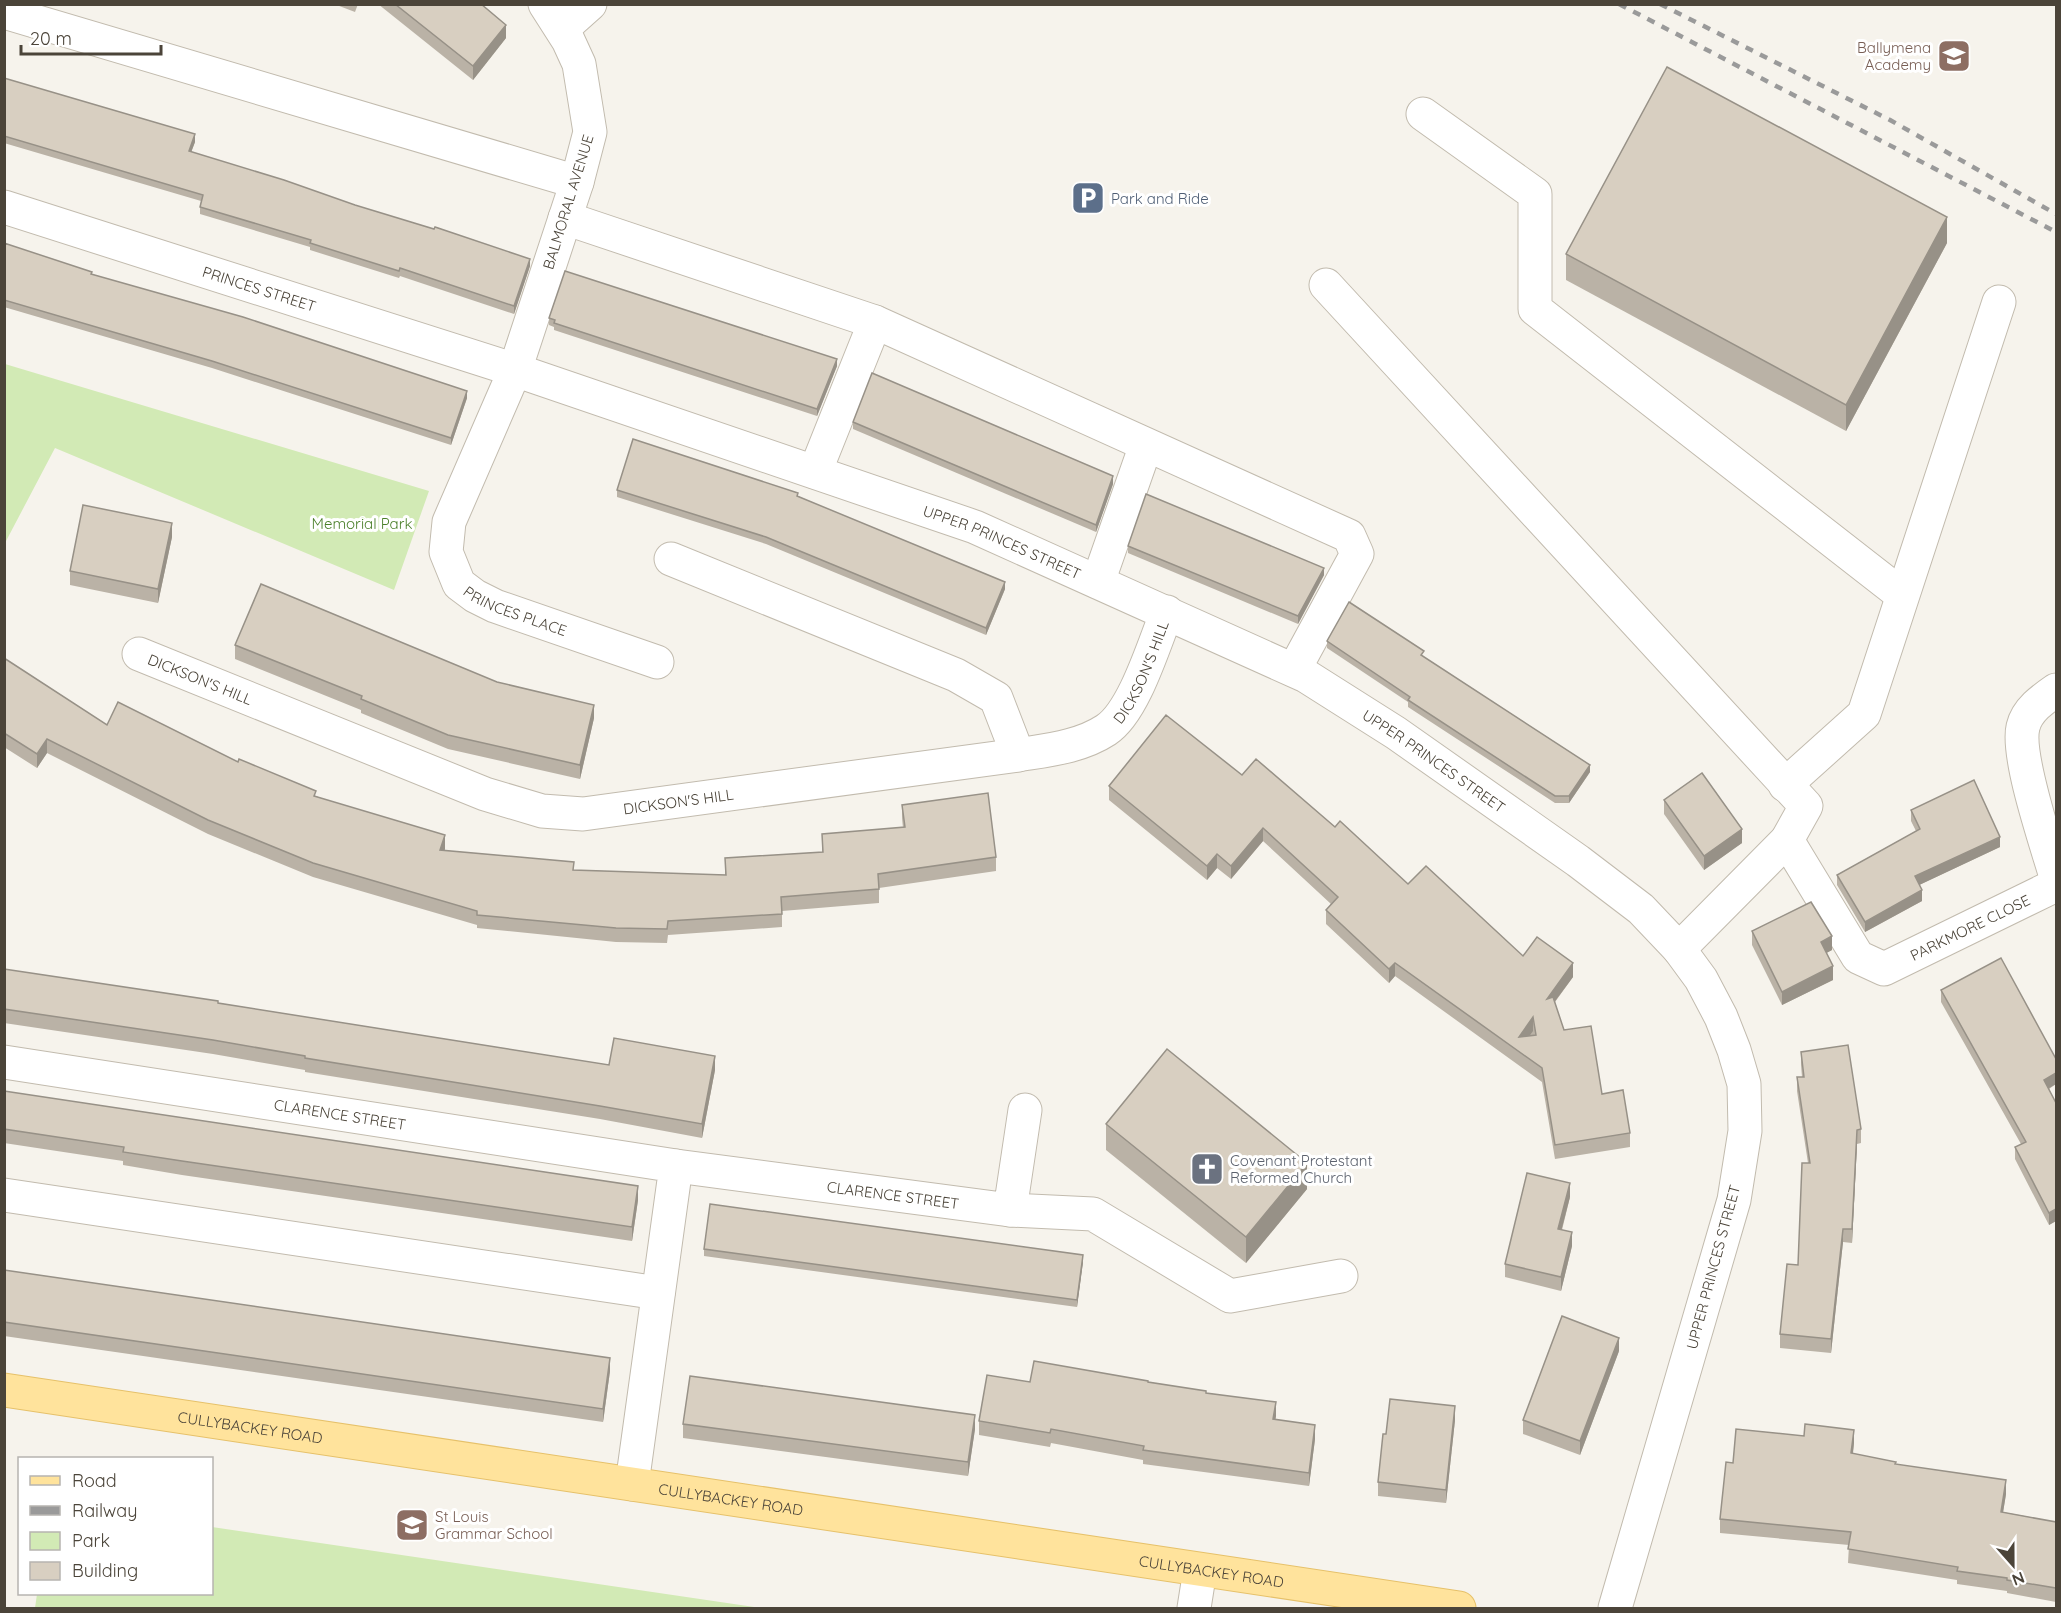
<svg xmlns="http://www.w3.org/2000/svg" width="2061" height="1613" font-family="Quicksand,sans-serif">
<style>
.green{fill:#d2eab5}
.lines{fill:none;stroke-linecap:round;stroke-linejoin:round}
.minor-casing{stroke:#c2bbae;stroke-width:35}
.major-casing{stroke:#e6c16a;stroke-width:35}
.minor{stroke:#fff;stroke-width:33}
.major{stroke:#ffe39c;stroke-width:33}
.rail{stroke:#9a9a9a;stroke-width:4.5;stroke-dasharray:8 8;stroke-linecap:butt}
.wall{fill:#bab2a6}
.shaded-wall{fill:#979187}
.building{fill:#d8cfc1;stroke:#979187;stroke-width:1.5;fill-rule:evenodd}
.labels{text-anchor:middle;dominant-baseline:central;stroke-width:6;stroke-linejoin:round;paint-order:stroke}
.education-label{font-size:15px;fill:#785e54;stroke:#fff;text-anchor:end}
.service-label{font-size:15px;fill:#4e5e75;stroke:#fff;text-anchor:start}
.street-label{font-size:15px;fill:#4b4439;stroke:#fff}
.park-label{font-size:15px;fill:#4a7f2a;stroke:#fff}
.worship-label{font-size:15px;fill:#5b616d;stroke:#fff;text-anchor:start}
</style>
<rect width="100%" height="100%" fill="#f6f3ec"/>
<g class="green">
<path d="M5,364L429,491L394,590L55,448L5,543Z"/>
<path d="M212,1527L761,1608H35L37,1594H212Z"/>
</g>
<g class="lines">
<g class="minor-casing">
<g id="minor">
<path id="s1" d="M545,4L568,40L579,64L590,132L577,182L515,370L449,522L446,552L459,584L475,596L495,606L657,662"/>
<path d="M4,12L577,182"/>
<path d="M562,29L590,4"/>
<path d="M1423,114L1535,194V309L1902,595"/>
<path id="s2" d="M4,207L515,370L975,527L1306,676L1396,733L1578,861L1641,909L1679,949L1701,979L1721,1017L1734,1050L1744,1084L1745,1131L1734,1200L1615,1608"/>
<path d="M565,218L875,322L1349,536L1357,554L1294,670"/>
<path d="M1326,285L1806,806L1787,840L1679,949"/>
<path d="M815,472L875,322"/>
<path d="M671,559L956,675L996,698L1018,755"/>
<path d="M1098,582L1146,445"/>
<path id="s3" d="M139,654L485,794L542,811L583,814L1018,755C1048,750 1080,747 1106,730C1134,712 1154,644 1167,612"/>
<path d="M2056,690C2043,699 2027,710 2023,727C2016,756 2047,846 2056,877"/>
<path d="M1785,785L1864,714L1999,302"/>
<path id="s4" d="M1787,840L1858,957L1884,969L2056,885"/>
<path id="s5" d="M4,1062L676,1166L632,1484"/>
<path id="s6" d="M676,1166L1010,1210L1025,1110"/>
<path d="M4,1195L658,1293"/>
<path d="M1010,1210L1093,1214L1230,1296L1341,1276"/>
<path d="M1194,1608L1200,1570"/>
</g>
</g>
<g class="major-casing">
<g id="major">
<path id="s7" d="M4,1390L1459,1608"/>
</g>
</g>
<use href="#minor" class="minor"/>
<use href="#major" class="major"/>
<g class="rail">
<path d="M1619,4L2056,232"/>
<path d="M1660,4L1890,120L2056,214"/>
</g>
</g>
<g class="wall">
<path d="M334,4H358L355,12Z"/>
<path d="M378,4H481L506,38L473,80Z"/>
<path d="M4,78L195,142L191,152L530,266L514,314L400,276L399,278L310,250V247L200,214V207L201,201L4,143Z"/>
<path d="M4,243L92,274L467,398L451,445L212,368L4,307Z"/>
<path d="M1947,243L1846,431L1566,280V254Z"/>
<path d="M549,318L837,366L817,416L554,330V327L549,325Z"/>
<path d="M853,422L1113,484L1096,532L853,429Z"/>
<path d="M617,490L798,496L1005,589L986,635L766,544L617,497Z"/>
<path d="M172,537L158,603L70,585V571Z"/>
<path d="M1128,546L1324,575L1298,624L1128,553Z"/>
<path d="M1327,641L1424,657L1590,772L1569,803H1555L1408,707V702L1327,648Z"/>
<path d="M235,645L497,682L594,718L580,779L448,749L361,713V710L235,659Z"/>
<path d="M4,658L107,725L238,762L316,796L445,849L444,850L574,870L725,875V858L822,852V834L903,828L902,818V805L996,857V871L879,888V903L782,911V927L668,935L667,943L616,942L477,928V925L313,877L208,834L47,753L37,768L4,747Z"/>
<path d="M1242,775L1335,827L1408,884L1523,956L1573,977L1555,1002L1564,1030L1602,1094L1630,1133V1147L1555,1159L1542,1082L1395,976L1389,983L1326,924V910L1331,904L1263,841L1231,879L1217,868L1207,880L1109,800V786Z"/>
<path d="M1664,800L1742,843L1704,870L1664,814Z"/>
<path d="M1911,810L2000,847L1919,885L1922,901L1865,932L1837,885V875L1916,831L1911,821Z"/>
<path d="M1752,931L1832,950L1826,953L1833,980L1782,1005L1752,945Z"/>
<path d="M4,969L609,1065L715,1070L702,1138L600,1119L305,1072V1070L213,1054L4,1023Z"/>
<path d="M1941,990L2056,1084L2049,1089L2056,1103V1221L2049,1225L2015,1159V1147L2021,1144L1941,1002Z"/>
<path d="M1801,1052L1861,1129V1143L1857,1144L1852,1243L1843,1242L1831,1353L1780,1348V1334L1798,1265L1808,1163L1797,1091V1077H1802L1801,1065Z"/>
<path d="M4,1091L638,1200L632,1241L182,1175L123,1165V1161L4,1143Z"/>
<path d="M1106,1124L1307,1189L1246,1263L1106,1150Z"/>
<path d="M1570,1197L1562,1230L1572,1246L1561,1291L1505,1277V1264Z"/>
<path d="M704,1249L1083,1262L1077,1307L704,1256Z"/>
<path d="M4,1270L610,1371L603,1422L4,1336Z"/>
<path d="M1619,1351L1580,1455L1523,1434V1420Z"/>
<path d="M1030,1382H1148L1206,1393L1276,1416L1275,1420L1315,1439L1309,1486L1143,1464V1460L1051,1443L1050,1447L979,1435V1421Z"/>
<path d="M1455,1420L1446,1503L1378,1496V1482Z"/>
<path d="M683,1424L975,1429L968,1476L683,1438Z"/>
<path d="M1854,1443L1853,1454L2006,1494L2003,1512L2056,1522V1602L2007,1593V1591L1957,1584V1580L1848,1563L1849,1545L1720,1533V1519L1733,1463Z"/>
</g>
<g class="shaded-wall">
<path d="M506,25V38L473,80V66Z"/>
<path d="M195,134V142L189,158V151Z"/>
<path d="M1947,217V243L1846,431V405Z"/>
<path d="M530,259V266L514,314V306Z"/>
<path d="M837,359V366L817,416V409Z"/>
<path d="M467,391V398L451,445V438Z"/>
<path d="M1113,476V484L1096,532V525Z"/>
<path d="M172,523V537L158,603V589Z"/>
<path d="M1324,568V575L1298,624V616Z"/>
<path d="M1005,582V589L986,635V628Z"/>
<path d="M594,705V718L580,779V765Z"/>
<path d="M47,739V753L37,768V754Z"/>
<path d="M1590,765V772L1569,803V796Z"/>
<path d="M1263,828V841L1231,879V866Z"/>
<path d="M1742,829V843L1704,870V856Z"/>
<path d="M445,835V849L440,864V850Z"/>
<path d="M2000,837V847L1915,887V876Z"/>
<path d="M1217,854V868L1207,880V866Z"/>
<path d="M1922,890V901L1865,932V922Z"/>
<path d="M1832,936V950L1821,956V942Z"/>
<path d="M1395,963V976L1389,983V969Z"/>
<path d="M1573,963V977L1547,1012V999Z"/>
<path d="M1833,966V980L1782,1005V992Z"/>
<path d="M1533,1017V1031L1519,1051V1037Z"/>
<path d="M715,1056V1070L702,1138V1124Z"/>
<path d="M2056,1073V1084L2044,1091V1080Z"/>
<path d="M1857,1130V1144L1852,1243V1229Z"/>
<path d="M1307,1163V1189L1246,1263V1237Z"/>
<path d="M1570,1183V1197L1558,1243V1229Z"/>
<path d="M638,1186V1200L632,1241V1227Z"/>
<path d="M2056,1209V1221L2049,1225V1213Z"/>
<path d="M1843,1229V1242L1831,1353V1339Z"/>
<path d="M1572,1232V1246L1561,1291V1277Z"/>
<path d="M1083,1255V1262L1077,1307V1300Z"/>
<path d="M1619,1338V1351L1580,1455V1441Z"/>
<path d="M610,1358V1371L603,1422V1409Z"/>
<path d="M1276,1402V1416L1273,1433V1419Z"/>
<path d="M1455,1406V1420L1446,1503V1490Z"/>
<path d="M975,1415V1429L968,1476V1462Z"/>
<path d="M1315,1425V1439L1309,1486V1473Z"/>
<path d="M1854,1430V1443L1851,1467V1453Z"/>
<path d="M2006,1480V1494L2001,1525V1512Z"/>
</g>
<g class="building">
<path d="M395,4H481L506,25L473,66Z"/>
<path d="M1667,67L1947,217L1846,405L1566,254Z"/>
<path d="M4,78L195,134L189,151L284,180L355,205L434,229L435,227L530,259L514,306L400,268L399,271L310,243L311,240L200,207L203,195L4,136Z"/>
<path d="M4,243L92,272L91,274L243,317L467,391L451,438L212,361L4,300Z"/>
<path d="M565,271L837,359L817,409L554,323L555,320L549,318Z"/>
<path d="M872,373L1113,476L1096,525L853,422Z"/>
<path d="M633,439L798,493L797,496L1005,582L986,628L766,537L617,490Z"/>
<path d="M1146,494L1324,568L1298,616L1128,546Z"/>
<path d="M83,505L172,523L158,589L70,571Z"/>
<path d="M261,584L497,682L594,705L580,765L448,735L361,699L362,696L235,645Z"/>
<path d="M1349,602L1424,651L1421,655L1590,765L1569,796H1555L1408,700L1410,697L1327,641Z"/>
<path d="M4,658L107,725L118,702L238,762L239,759L316,791L314,796L445,835L440,850L574,862L573,870L726,875L725,858L823,852L822,834L905,827L902,805L988,793L996,857L878,874L879,889L781,897L782,914L668,921L667,929L616,928L477,915V911L313,863L208,820L47,739L37,754L4,733Z"/>
<path d="M1166,715L1242,775L1256,759L1335,827L1340,821L1408,884L1426,866L1523,956L1537,937L1573,963L1547,999L1553,997L1564,1030L1591,1026L1602,1094L1623,1090L1630,1133L1555,1145L1542,1068L1395,963L1389,969L1326,910L1338,897L1263,828L1231,866L1217,854L1207,866L1109,786ZM1533,1017L1536,1035L1519,1037Z"/>
<path d="M1702,773L1742,829L1704,856L1664,800Z"/>
<path d="M1974,780L2000,837L1915,876L1922,890L1865,922L1837,875L1920,829L1911,810Z"/>
<path d="M1811,902L1832,936L1821,942L1833,966L1782,992L1752,931Z"/>
<path d="M2001,958L2056,1059V1073L2044,1080L2056,1103V1209L2049,1213L2015,1147L2026,1142L1941,990Z"/>
<path d="M4,969L218,1001V1003L609,1065L614,1038L715,1056L702,1124L600,1106L305,1058V1056L213,1040L4,1009Z"/>
<path d="M1848,1045L1861,1129L1857,1130L1852,1229H1843L1831,1339L1780,1334L1787,1264L1798,1265L1802,1163H1810L1797,1077H1804L1801,1052Z"/>
<path d="M1167,1049L1307,1163L1246,1237L1106,1124Z"/>
<path d="M4,1091L638,1186L632,1227L182,1161L123,1152L124,1147L4,1129Z"/>
<path d="M1527,1173L1570,1183L1558,1229L1572,1232L1561,1277L1505,1264Z"/>
<path d="M710,1204L1083,1255L1077,1300L704,1249Z"/>
<path d="M4,1270L610,1358L603,1409L4,1322Z"/>
<path d="M1562,1316L1619,1338L1580,1441L1523,1420Z"/>
<path d="M1034,1361L1148,1381V1382L1206,1391V1393L1276,1402L1273,1419L1315,1425L1309,1473L1143,1450L1144,1446L1051,1429L1050,1433L979,1421L987,1375L1030,1382Z"/>
<path d="M690,1376L975,1415L968,1462L683,1424Z"/>
<path d="M1390,1399L1455,1406L1446,1490L1378,1482L1383,1434H1386Z"/>
<path d="M1805,1424L1854,1430L1851,1453L1896,1462L1895,1464L2006,1480L2001,1512L2056,1522V1588L2007,1580V1578L1957,1571L1958,1567L1848,1549L1851,1532L1720,1519L1726,1462L1733,1463L1736,1429L1804,1436Z"/>
</g>
<defs>
<g id="school-square" transform="scale(1.725)"><rect x="-9" y="-9" width="18" height="18" rx="4" fill="#8d6e63" stroke="#fff"/><path d="M0-5L7-2L0 1L-7-2ZM-4 1L0 2.5L4 1V4Q0 6-4 4Z" fill="#fff"/></g>
<g id="parking-square" transform="scale(1.725)"><rect x="-9" y="-9" width="18" height="18" rx="4" fill="#5c6f8a" stroke="#fff"/><path d="M-3.5-5.5H1a3.5 3.5 0 0 1 0 7H-1V5.5H-3.5ZM-1-3.4V-.6H.8a1.4 1.4 0 0 0 0-2.8Z" fill="#fff"/></g>
<g id="church-square" transform="scale(1.725)"><rect x="-9" y="-9" width="18" height="18" rx="4" fill="#6b7280" stroke="#fff"/><path d="M-1.2-6h2.4v3.5h3.3v2.4h-3.3V6h-2.4V-.1h-3.3v-2.4h3.3Z" fill="#fff"/></g>
</defs>
<g fill-rule="evenodd">
<use href="#school-square" x="1954" y="56"/>
<use href="#parking-square" x="1088" y="198"/>
<use href="#church-square" x="1207" y="1169"/>
<use href="#school-square" x="412" y="1525"/>
</g>
<g class="labels">
<g class="education-label">
<text x="1931" y="47">Ballymena<tspan x="1931" dy="17">Academy</tspan></text>
<text x="435" y="1516" text-anchor="start">St Louis<tspan x="435" dy="17">Grammar School</tspan></text>
</g>
<g class="service-label">
<text x="1111" y="198">Park and Ride</text>
</g>
<g class="street-label">
<text transform="translate(568 202) rotate(-73)">BALMORAL AVENUE</text>
<text stroke="none"><textPath href="#s2" startOffset="268">PRINCES STREET</textPath></text>
<text stroke="none"><textPath href="#s2" startOffset="1053">UPPER PRINCES STREET</textPath></text>
<text stroke="none"><textPath href="#s1" startOffset="681">PRINCES PLACE</textPath></text>
<text stroke="none"><textPath href="#s3" startOffset="1074">DICKSON'S HILL</textPath></text>
<text stroke="none"><textPath href="#s3" startOffset="66">DICKSON'S HILL</textPath></text>
<text stroke="none"><textPath href="#s2" startOffset="1539">UPPER PRINCES STREET</textPath></text>
<text stroke="none"><textPath href="#s3" startOffset="570">DICKSON'S HILL</textPath></text>
<text stroke="none"><textPath href="#s4" startOffset="261">PARKMORE CLOSE</textPath></text>
<text stroke="none"><textPath href="#s5" startOffset="340">CLARENCE STREET</textPath></text>
<text stroke="none"><textPath href="#s6" startOffset="219">CLARENCE STREET</textPath></text>
<text transform="translate(1713 1267) rotate(-75)">UPPER PRINCES STREET</text>
<text stroke="none"><textPath href="#s7" startOffset="249">CULLYBACKEY ROAD</textPath></text>
<text stroke="none"><textPath href="#s7" startOffset="735">CULLYBACKEY ROAD</textPath></text>
<text stroke="none"><textPath href="#s7" startOffset="1221">CULLYBACKEY ROAD</textPath></text>
</g>
<g class="park-label">
<text x="362" y="523">Memorial Park</text>
</g>
<g class="worship-label">
<text x="1230" y="1160">Covenant Protestant<tspan x="1230" dy="17">Reformed Church</tspan></text>
</g>
</g>
<rect width="2061" height="1613" fill="none" stroke="#4b4439" stroke-width="12"/>
<rect x="18" y="1457" width="195" height="138" fill="#ffffff" stroke="#b7b4b0" stroke-width="1.5"/>
<rect x="30" y="1476" width="30" height="9" fill="#ffe39c" stroke="#b7b4b0" stroke-width="1.5"/>
<text x="72" y="1487" font-size="18" fill="#4b4439">Road</text>
<rect x="30" y="1506" width="30" height="9" fill="#9a9a9a" stroke="#b7b4b0" stroke-width="1.5"/>
<text x="72" y="1517" font-size="18" fill="#4b4439">Railway</text>
<rect x="30" y="1532" width="30" height="18" fill="#d2eab5" stroke="#b7b4b0" stroke-width="1.5"/>
<text x="72" y="1547" font-size="18" fill="#4b4439">Park</text>
<rect x="30" y="1562" width="30" height="18" fill="#d8cfc1" stroke="#b7b4b0" stroke-width="1.5"/>
<text x="72" y="1577" font-size="18" fill="#4b4439">Building</text>
<g transform="translate(2013 1565) rotate(159)" stroke="#ffffff" stroke-width="4.5" paint-order="stroke">
<path d="M0-4.5L10 22L0 15L-10 22Z" fill="#4b4439"/>
<text y="-9" font-size="16" font-weight="bold" text-anchor="middle" fill="#4b4439">N</text>
</g>
<path d="M21 45v9h140v-9" fill="none" stroke="#4b4439" stroke-width="3"/>
<text x="30" y="45" font-size="18" fill="#4b4439" stroke="#ffffff" stroke-width="4.5" paint-order="stroke">20 m</text>
</svg>
